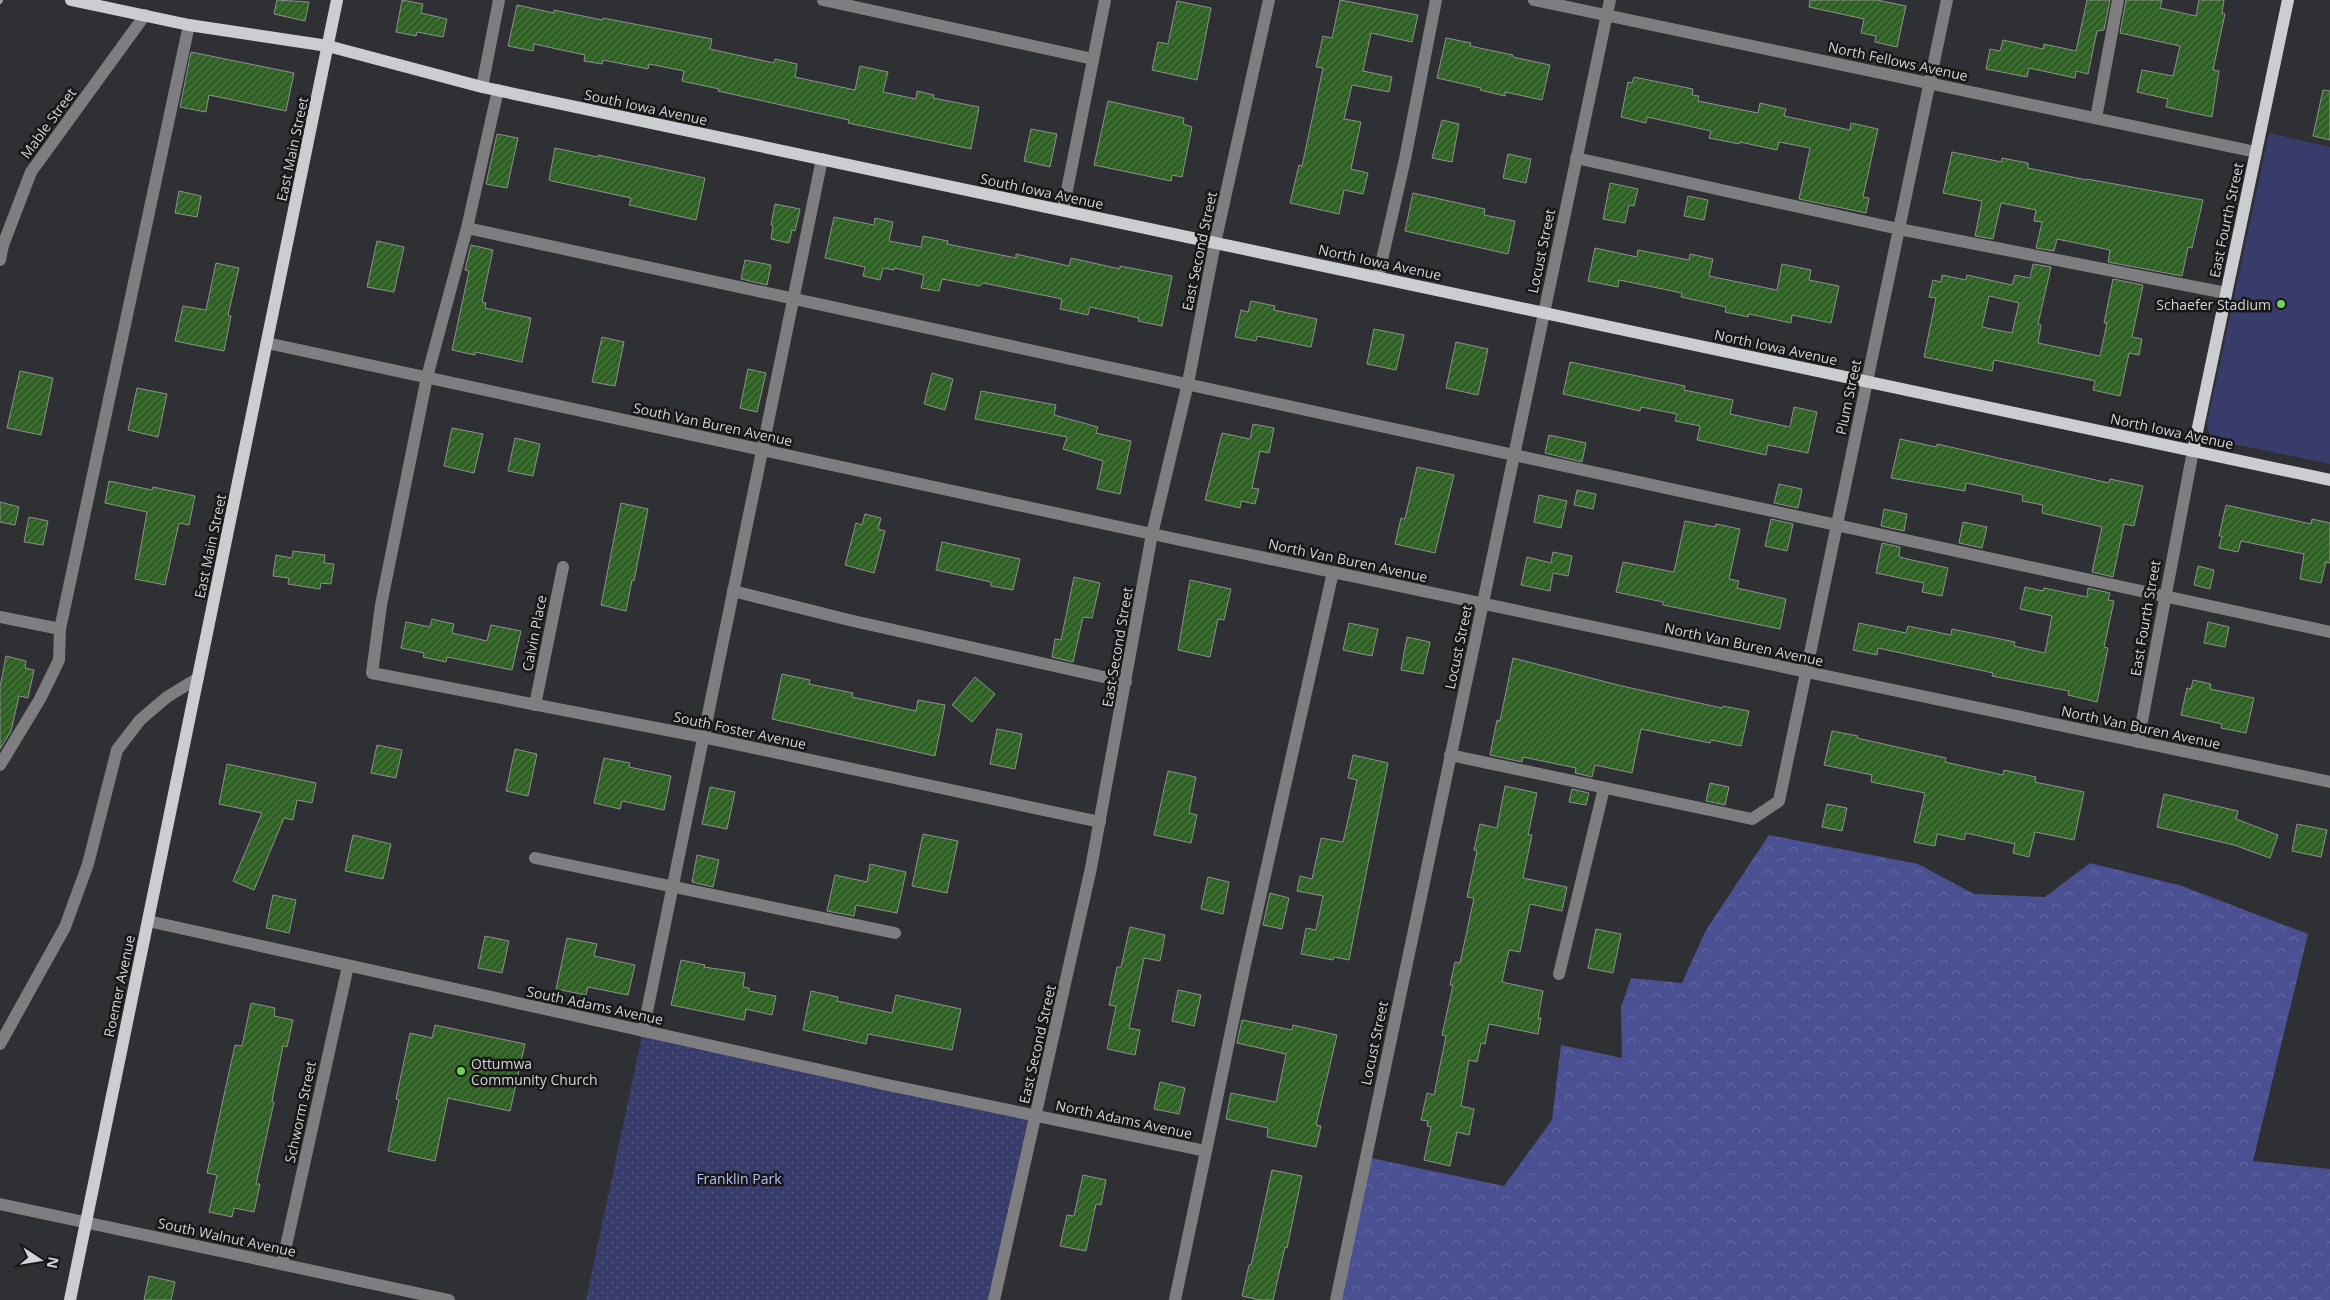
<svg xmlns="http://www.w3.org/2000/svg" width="2330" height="1300" font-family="'Open Sans',sans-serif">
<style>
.grass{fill:url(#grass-dots)}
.forest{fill:url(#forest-crowns)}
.garden{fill:#373c6a}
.building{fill:url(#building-hatch);stroke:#8e908d;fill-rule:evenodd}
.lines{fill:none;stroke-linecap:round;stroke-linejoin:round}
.minor{stroke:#7e7e80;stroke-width:12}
.major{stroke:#cccdd0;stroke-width:12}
.rail{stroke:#a2a3a6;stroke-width:4}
.poi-dot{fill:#72d25d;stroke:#181819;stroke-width:2}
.labels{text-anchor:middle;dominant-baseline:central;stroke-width:5;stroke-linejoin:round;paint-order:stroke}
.street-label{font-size:14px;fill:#d3d4d6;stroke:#181819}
.poi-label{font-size:14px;fill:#d3d4d6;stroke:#181819;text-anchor:end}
.park-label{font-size:14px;fill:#b6bff9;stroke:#181819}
</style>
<defs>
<pattern id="grass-dots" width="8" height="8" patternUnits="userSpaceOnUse" patternTransform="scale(1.25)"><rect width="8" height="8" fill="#373c6a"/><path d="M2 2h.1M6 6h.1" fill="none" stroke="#53577f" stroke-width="1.8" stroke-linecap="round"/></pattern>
<pattern id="forest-crowns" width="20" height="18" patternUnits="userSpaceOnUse" patternTransform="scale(1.25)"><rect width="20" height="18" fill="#4a5092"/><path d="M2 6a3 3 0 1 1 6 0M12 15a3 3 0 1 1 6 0" fill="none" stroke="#6368a1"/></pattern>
<pattern id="building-hatch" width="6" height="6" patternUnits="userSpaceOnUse" patternTransform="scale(1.25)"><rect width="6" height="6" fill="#2d6022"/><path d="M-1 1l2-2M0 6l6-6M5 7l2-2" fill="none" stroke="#4b7641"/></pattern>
</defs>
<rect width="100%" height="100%" fill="#2f3033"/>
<path class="grass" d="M643,1031L1036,1116L994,1300H586Z"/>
<path class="forest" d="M1769,835L1918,864L1974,894L2045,897L2090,863L2182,886L2308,934L2253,1161L2330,1169V1300H1336L1366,1157L1504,1186L1552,1120L1561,1045L1622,1058L1621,1007L1631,978L1682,983L1706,930Z"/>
<path class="garden" d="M2269,133L2330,147V464L2219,441L2210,436L2207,424Z"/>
<g class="building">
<path d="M277,0L309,2L305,21L274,14Z"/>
<path d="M402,0L423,4L421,13L447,19L443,37L417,32L416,36L396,32Z"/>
<path d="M1340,0L1418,15L1412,42L1371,33L1363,71L1392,77L1389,92L1352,85L1344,119L1361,122L1351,169L1368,173L1363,194L1344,190L1339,214L1290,203L1299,165L1302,166L1323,68L1316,67L1323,36L1332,38Z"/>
<path d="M1810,0H1877L1906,6L1897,47L1875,42L1876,36L1861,33L1864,19L1809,7Z"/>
<path d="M2087,0H2110L2104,30L2097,31L2088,74L2076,71L2075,78L2029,68L2027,77L1986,69L1990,49L2000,51L2003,40L2043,49L2044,44L2076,51Z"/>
<path d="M2126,0H2162L2160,8L2196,16L2199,0H2224L2222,13L2225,14L2213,70L2219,71L2212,117L2166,107L2168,99L2137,92L2142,70L2173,76L2180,46L2120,33Z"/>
<path d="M1177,1L1211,8L1197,80L1152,70L1158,42L1168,44Z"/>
<path d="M517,5L554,13V10L602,20L603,18L712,39L710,49L774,63L775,59L797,64L795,77L855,90L860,66L888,72L883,92L916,99L917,91L934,95L933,98L979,107L971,149L848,123L849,120L718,91L719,89L682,81L684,71L649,64L648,69L603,60L602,64L584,61L585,55L534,44L533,51L508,46Z"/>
<path d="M1446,38L1471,43L1470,46L1513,55V57L1550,65L1542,100L1505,92V96L1480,90L1481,88L1437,78Z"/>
<path d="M191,52L294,73L286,111L209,95L206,112L180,107Z"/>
<path d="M1634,77L1693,89L1692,95L1699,96L1698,101L1758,113L1760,103L1786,109L1784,116L1850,130L1851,123L1878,129L1863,197L1869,198L1866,213L1799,199L1810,148L1779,142L1777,150L1740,142L1739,144L1709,138L1711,131L1647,117L1646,123L1621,117L1628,82L1632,83Z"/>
<path d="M2323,90L2330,91V140L2313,136Z"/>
<path d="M1108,101L1184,118L1183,124L1192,127L1182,177L1172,175L1171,181L1094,165Z"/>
<path d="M1442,120L1459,124L1452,162L1432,158Z"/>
<path d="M1031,129L1057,134L1050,167L1024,161Z"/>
<path d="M497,134L518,138L507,188L486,184Z"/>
<path d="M555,148L598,157V155L705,178L696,220L629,205L631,198L552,181L549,180Z"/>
<path d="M1952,152L2002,162V158L2028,163V168L2087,180V179L2203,200L2192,248L2188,247L2182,276L2108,262L2110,250L2057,239L2054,251L2036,248L2042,222L2034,221L2036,210L2001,203L1993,239L1975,236L1982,201L1943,193Z"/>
<path d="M1508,154L1531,159L1526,183L1503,178Z"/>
<path d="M1610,183L1638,189L1634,206L1629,205L1625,223L1603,219Z"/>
<path d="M179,191L201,196L197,217L175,213Z"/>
<path d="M1413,193L1485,209L1484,215L1515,221L1508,254L1405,231Z"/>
<path d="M1688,196L1708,200L1704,220L1684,216Z"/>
<path d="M775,204L800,209L795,231L792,230L789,243L771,239L773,226L771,225Z"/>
<path d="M834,217L874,225L875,218L893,222L889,241L921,247L923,236L948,241L947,244L1016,258V254L1069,266L1071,258L1120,269V266L1172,276L1162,326L1138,321L1139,318L1090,307L1088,315L1060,309L1062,299L983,283L979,286L942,279L939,291L921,288L924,275L894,268V270L883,268L880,280L863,276L865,267L825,258Z"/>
<path d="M377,241L404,247L394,292L367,287Z"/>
<path d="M471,245L493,250L482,302L486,303L485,308L531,318L522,362L475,352V355L452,350L469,271L465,270Z"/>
<path d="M1595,248L1637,257L1638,250L1689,260L1690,254L1713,259L1709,276L1777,290L1782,264L1811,270L1809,280L1839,286L1831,323L1792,315L1791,323L1749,314L1748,317L1725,312L1726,307L1681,297L1682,293L1619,280L1618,287L1588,281Z"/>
<path d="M745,260L771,265L767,285L741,279Z"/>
<path d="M216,263L239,268L228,315L231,316L224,351L175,341L183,306L206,310Z"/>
<path d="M2033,264L2051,267L2038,324L2041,325L2038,343L2100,356L2107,323H2104L2113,279L2143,285L2132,337L2142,339L2139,355L2129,353L2120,396L2093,390L2095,381L1994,360L1992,371L1924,357L1936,298L1929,297L1933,280L1941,282L1942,275L1966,280L1967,275L2012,285L2015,275L2030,278ZM1989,296L2019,303L2012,333L1982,327Z"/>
<path d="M1251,301L1275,306L1274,310L1317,319L1311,347L1257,336L1256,341L1235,337L1241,310L1248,312Z"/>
<path d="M1374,329L1404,335L1396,370L1367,364Z"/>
<path d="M602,337L624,342L615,386L592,382Z"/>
<path d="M1456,342L1488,349L1478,395L1446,388Z"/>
<path d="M1570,362L1685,386L1684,390L1733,400L1730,414L1790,427L1794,407L1817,412L1808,453L1768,445L1766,455L1697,440L1700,426L1675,421L1677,414L1641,407L1640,411L1563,394Z"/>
<path d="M748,369L766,373L757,412L740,408Z"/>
<path d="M20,371L53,378L41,435L7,428Z"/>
<path d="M932,373L953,379L945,410L924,404Z"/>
<path d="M137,388L167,394L158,437L128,430Z"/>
<path d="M981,391L1056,405L1054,415L1098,427L1096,433L1131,441L1120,494L1097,489L1103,461L1063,449L1067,437L975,419Z"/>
<path d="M1253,424L1274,428L1269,453L1260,451L1252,488L1259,489L1255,504L1241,501L1240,508L1205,500L1222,433L1250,439Z"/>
<path d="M452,428L483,434L474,473L444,466Z"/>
<path d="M1549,435L1586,443L1582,462L1545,453Z"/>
<path d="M515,438L540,444L533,476L508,471Z"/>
<path d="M1900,439L1936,447L1937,444L2109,483L2110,479L2143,486L2134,526L2124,524L2113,577L2092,572L2102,527L2042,513L2043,505L2022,501L2023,495L1966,483L1965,491L1891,478Z"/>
<path d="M1417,467L1454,475L1435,553L1395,544L1401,518L1405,519Z"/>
<path d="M109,481L152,490L153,487L195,496L189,525L179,523L165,585L135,579L147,512L105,503Z"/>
<path d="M1779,484L1802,489L1798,508L1774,503Z"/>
<path d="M1577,490L1596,494L1593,509L1574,505Z"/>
<path d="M1539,495L1567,501L1561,528L1534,522Z"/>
<path d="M0,502L19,507L15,525L0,522Z"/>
<path d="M621,503L648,509L634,581L632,580L626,611L601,605Z"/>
<path d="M2226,505L2311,524L2312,519L2330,523V563L2326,562L2321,583L2300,579L2304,554L2241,541L2238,552L2219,548L2222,536H2219Z"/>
<path d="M1884,509L1907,514L1904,531L1881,526Z"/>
<path d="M865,514L881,518L878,529L885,531L874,573L845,565L856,523L862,525Z"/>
<path d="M29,517L48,521L43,545L24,542Z"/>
<path d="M1771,519L1793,524L1787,551L1765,546Z"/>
<path d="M1685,521L1715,527L1716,524L1740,529L1729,579L1739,581L1737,588L1786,599L1780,629L1663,605V602L1616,592L1623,562L1674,572Z"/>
<path d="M1963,522L1987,527L1982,548L1959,543Z"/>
<path d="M942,542L1020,559L1013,590L991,586V582L936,570Z"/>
<path d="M1882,543L1900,547L1899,556L1903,558L1948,568L1942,596L1922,592L1924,583L1876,573Z"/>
<path d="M293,551L325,555L324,563L334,564L331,584L321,583L320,589L288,584L289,578L273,576L276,555L292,558Z"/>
<path d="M1553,552L1572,556L1568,576L1553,573L1550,591L1521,585L1527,557L1551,563Z"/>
<path d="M2198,566L2214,570L2210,589L2194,585Z"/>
<path d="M1074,577L1100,583L1092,618L1083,617L1073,662L1052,657L1055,639L1061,640Z"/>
<path d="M1190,580L1231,589L1224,620L1218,619L1210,657L1178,650Z"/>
<path d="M2025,587L2043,591L2044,588L2087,597L2088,588L2110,593L2108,600L2114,601L2104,647L2108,648L2097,702L2068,695L2069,691L1992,676L1993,673L1878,648L1877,655L1853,650L1859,623L1906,633L1908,626L1951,635L1952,629L2015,642L2014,646L2045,653L2052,616L2020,609Z"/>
<path d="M432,619L454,624L452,633L487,641L491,625L521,631L512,670L447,657L446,662L423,657L424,653L401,648L406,622L430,627Z"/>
<path d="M2208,622L2229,627L2225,647L2204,643Z"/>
<path d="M1349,623L1378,629L1372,656L1343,650Z"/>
<path d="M1407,637L1430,642L1423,674L1401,670Z"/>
<path d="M6,656L26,661L25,668L34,670L28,698L19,696L11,731L0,749V687Z"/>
<path d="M1513,658L1622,686L1722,708L1723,706L1749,711L1741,746L1711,740L1710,743L1641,729L1632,773L1595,765L1592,777L1575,773L1576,768L1523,757L1522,762L1490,755L1497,720L1500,721Z"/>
<path d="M782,674L810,680L809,684L853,693L852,697L916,711L918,700L945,705L935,756L772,719Z"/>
<path d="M975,677L995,694L972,722L952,705Z"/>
<path d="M2193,680L2211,684L2210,689L2254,698L2246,733L2221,728L2222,724L2181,715L2187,688L2191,689Z"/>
<path d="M997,729L1022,734L1015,769L990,764Z"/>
<path d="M1832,731L1858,736L1857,738L1946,758L1945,762L2003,775L2004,770L2036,777L2035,782L2084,792L2074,840L2035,832L2029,857L2013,853L2015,844L1966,833L1964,840L1937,834L1935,846L1914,842L1925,793L1871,782L1872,775L1824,765Z"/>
<path d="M377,745L402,750L396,778L371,773Z"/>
<path d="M515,749L537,754L528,796L506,791Z"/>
<path d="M1353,755L1388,763L1349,960L1334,957L1333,960L1301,954L1306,928L1316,930L1323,896L1297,891L1300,876L1312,879L1321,838L1343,842L1357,780L1348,778Z"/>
<path d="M604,758L630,763L629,767L671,776L664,810L622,801L620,809L594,803Z"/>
<path d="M227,764L316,783L312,803L297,800L293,820L284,818L254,890L233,881L262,813L219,804Z"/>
<path d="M1168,771L1196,777L1189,813L1197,815L1191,843L1154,835Z"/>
<path d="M1710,783L1729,787L1725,805L1706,801Z"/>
<path d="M1505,786L1537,793L1528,835H1532L1523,878L1567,887L1562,911L1530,904L1520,952L1509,950L1502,982L1543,991L1538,1018H1541L1538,1034L1489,1024L1485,1044L1481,1043L1477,1062L1469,1060L1461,1106L1474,1109L1469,1135L1457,1132L1450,1166L1424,1160L1431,1127L1427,1126L1428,1121L1421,1120L1427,1093L1434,1095L1446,1036L1442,1035L1453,985H1450L1455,962L1460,963L1474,898L1467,897L1477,851L1474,850L1480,824L1497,828Z"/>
<path d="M710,787L735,792L727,829L702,824Z"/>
<path d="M1572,789L1589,793L1586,805L1569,802Z"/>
<path d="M2164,794L2238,811L2236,819L2278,835L2270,858L2234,845L2157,827Z"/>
<path d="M1827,804L1847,808L1842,831L1822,827Z"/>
<path d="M2297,824L2327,830L2321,857L2292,851Z"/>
<path d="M923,834L958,841L947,893L912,886Z"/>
<path d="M353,835L391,844L383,879L345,871Z"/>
<path d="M697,855L719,860L713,887L692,882Z"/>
<path d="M870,864L906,872L897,913L856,905L854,916L827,911L835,875L867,882Z"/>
<path d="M1208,877L1229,882L1223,914L1201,909Z"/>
<path d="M1270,893L1289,898L1282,929L1263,925Z"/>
<path d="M273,895L296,900L289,933L266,928Z"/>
<path d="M1130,927L1165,935L1160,961L1144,958L1129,1028L1140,1030L1135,1055L1107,1049L1116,1006L1109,1005L1117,967H1121Z"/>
<path d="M1596,929L1621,934L1613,973L1588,968Z"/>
<path d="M485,936L509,941L502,973L478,968Z"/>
<path d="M567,938L597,944L594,956L635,965L628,995L588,987L586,995L556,989Z"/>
<path d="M681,960L705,965L704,967L745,973L743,987L749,988V991L776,996L772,1015L746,1009L744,1020L671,1005Z"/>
<path d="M1178,990L1201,995L1194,1026L1172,1021Z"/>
<path d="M811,991L838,997L837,1001L892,1013L896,995L961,1009L952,1050L868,1034L866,1044L803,1030Z"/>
<path d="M251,1003L275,1008L274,1016L293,1020L287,1047L283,1046L272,1101L274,1102L256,1184H260L254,1212L234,1208L232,1217L209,1212L217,1175L207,1173L235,1045L242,1046Z"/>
<path d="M1242,1020L1292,1030L1293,1025L1337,1035L1316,1125L1321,1126L1316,1147L1267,1137L1268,1128L1226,1119L1231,1093L1276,1102L1286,1054L1237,1043Z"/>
<path d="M435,1025L525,1044L510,1111L448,1098L435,1161L388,1151L399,1100L396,1099L410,1033L432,1038Z"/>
<path d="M1160,1082L1185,1088L1179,1114L1154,1109Z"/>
<path d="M1272,1170L1302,1176L1287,1248L1285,1247L1273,1300H1260L1242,1296L1249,1265H1251Z"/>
<path d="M1083,1175L1106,1180L1101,1205L1096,1204L1086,1251L1060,1246L1067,1215L1074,1216Z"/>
<path d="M149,1276L175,1282L171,1300H144Z"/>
</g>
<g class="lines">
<g class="minor">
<path d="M823,0L1093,59"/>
<path d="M1534,0L2256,152"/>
<path d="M482,87L499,0"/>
<path d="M498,90L467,228L427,377L381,605L372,673L703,737L1100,822"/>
<path d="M2096,118L2118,0"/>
<path d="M1576,158L1899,229L2226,293"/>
<path d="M1063,210L1105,0"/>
<path d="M467,228L2330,632"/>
<path d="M0,260L3,245L31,172L145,15"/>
<path d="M1378,277L1405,159L1436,0"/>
<path d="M267,343L1152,534L2330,782"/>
<path d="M733,591L849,620L1126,682"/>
<path d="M0,617L60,629"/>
<path d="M535,705L563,567"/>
<path d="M2138,742L2193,451"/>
<path d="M1450,755L1752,819L1779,801L1947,0"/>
<path d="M0,765L40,699L59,660L60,629L189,25"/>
<path d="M535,858L895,933"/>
<path d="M148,921L888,1085L1206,1151"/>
<path d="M1559,974L1604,788"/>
<path d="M643,1031L822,159"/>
<path d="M0,1044L65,927L88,864L117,750L140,720L167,697L198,678"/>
<path d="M0,1204L449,1300"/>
<path d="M282,1264L348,966"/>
<path d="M994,1300L1091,868L1152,534L1188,383L1215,243L1269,0"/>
<path d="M1175,1300L1244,969L1333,572"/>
<path d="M1336,1300L1610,0"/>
</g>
<g class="major">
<path d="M71,0L189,25L328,46L482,87L2330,480"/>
<path d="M2193,451L2288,0"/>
<path d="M70,1300L337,0"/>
</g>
<path class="rail" d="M0,2L1,0"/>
</g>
<g class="poi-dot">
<circle cx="2281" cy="304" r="5"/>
<circle cx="461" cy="1071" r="5"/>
</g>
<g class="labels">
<g class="street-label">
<text transform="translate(1898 61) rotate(12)">North Fellows Avenue</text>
<text transform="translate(646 107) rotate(12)">South Iowa Avenue</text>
<text transform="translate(48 123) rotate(-54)">Mable Street</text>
<text transform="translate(292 149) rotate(-78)">East Main Street</text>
<text transform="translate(1042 191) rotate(12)">South Iowa Avenue</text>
<text transform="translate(2226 220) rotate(-78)">East Fourth Street</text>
<text transform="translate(1199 251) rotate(-78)">East Second Street</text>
<text transform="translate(1541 251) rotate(-78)">Locust Street</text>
<text transform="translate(1380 262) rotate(12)">North Iowa Avenue</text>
<text transform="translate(1776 347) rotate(12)">North Iowa Avenue</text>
<text transform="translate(1848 397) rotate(-78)">Plum Street</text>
<text transform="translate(713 424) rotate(12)">South Van Buren Avenue</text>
<text transform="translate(2172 431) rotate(12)">North Iowa Avenue</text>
<text transform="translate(210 546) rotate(-78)">East Main Street</text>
<text transform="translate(1348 560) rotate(12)">North Van Buren Avenue</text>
<text transform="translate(2145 618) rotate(-80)">East Fourth Street</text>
<text transform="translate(534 633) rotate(-79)">Calvin Place</text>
<text transform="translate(1744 644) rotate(12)">North Van Buren Avenue</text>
<text transform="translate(1117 647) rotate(-80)">East Second Street</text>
<text transform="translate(1458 647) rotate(-78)">Locust Street</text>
<text transform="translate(2141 727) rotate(12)">North Van Buren Avenue</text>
<text transform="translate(740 730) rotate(12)">South Foster Avenue</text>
<text transform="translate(119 986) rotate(-78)">Roemer Avenue</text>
<text transform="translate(595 1005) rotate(12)">South Adams Avenue</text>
<text transform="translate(1374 1043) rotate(-78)">Locust Street</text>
<text transform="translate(1037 1044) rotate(-77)">East Second Street</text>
<text transform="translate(300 1112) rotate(-78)">Schworm Street</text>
<text transform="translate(1124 1119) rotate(12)">North Adams Avenue</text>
<text transform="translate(227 1237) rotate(12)">South Walnut Avenue</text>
</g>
<g class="poi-label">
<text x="2271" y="304">Schaefer Stadium</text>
<text x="471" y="1063" text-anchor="start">Ottumwa<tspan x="471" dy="16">Community Church</tspan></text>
</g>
<g class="park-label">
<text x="739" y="1178">Franklin Park</text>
</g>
</g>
<g transform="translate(40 1260) rotate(102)" stroke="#181819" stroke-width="4" paint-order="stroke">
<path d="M0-4L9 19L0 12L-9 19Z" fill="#d3d4d6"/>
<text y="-8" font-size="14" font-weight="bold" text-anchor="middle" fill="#d3d4d6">N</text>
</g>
</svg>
